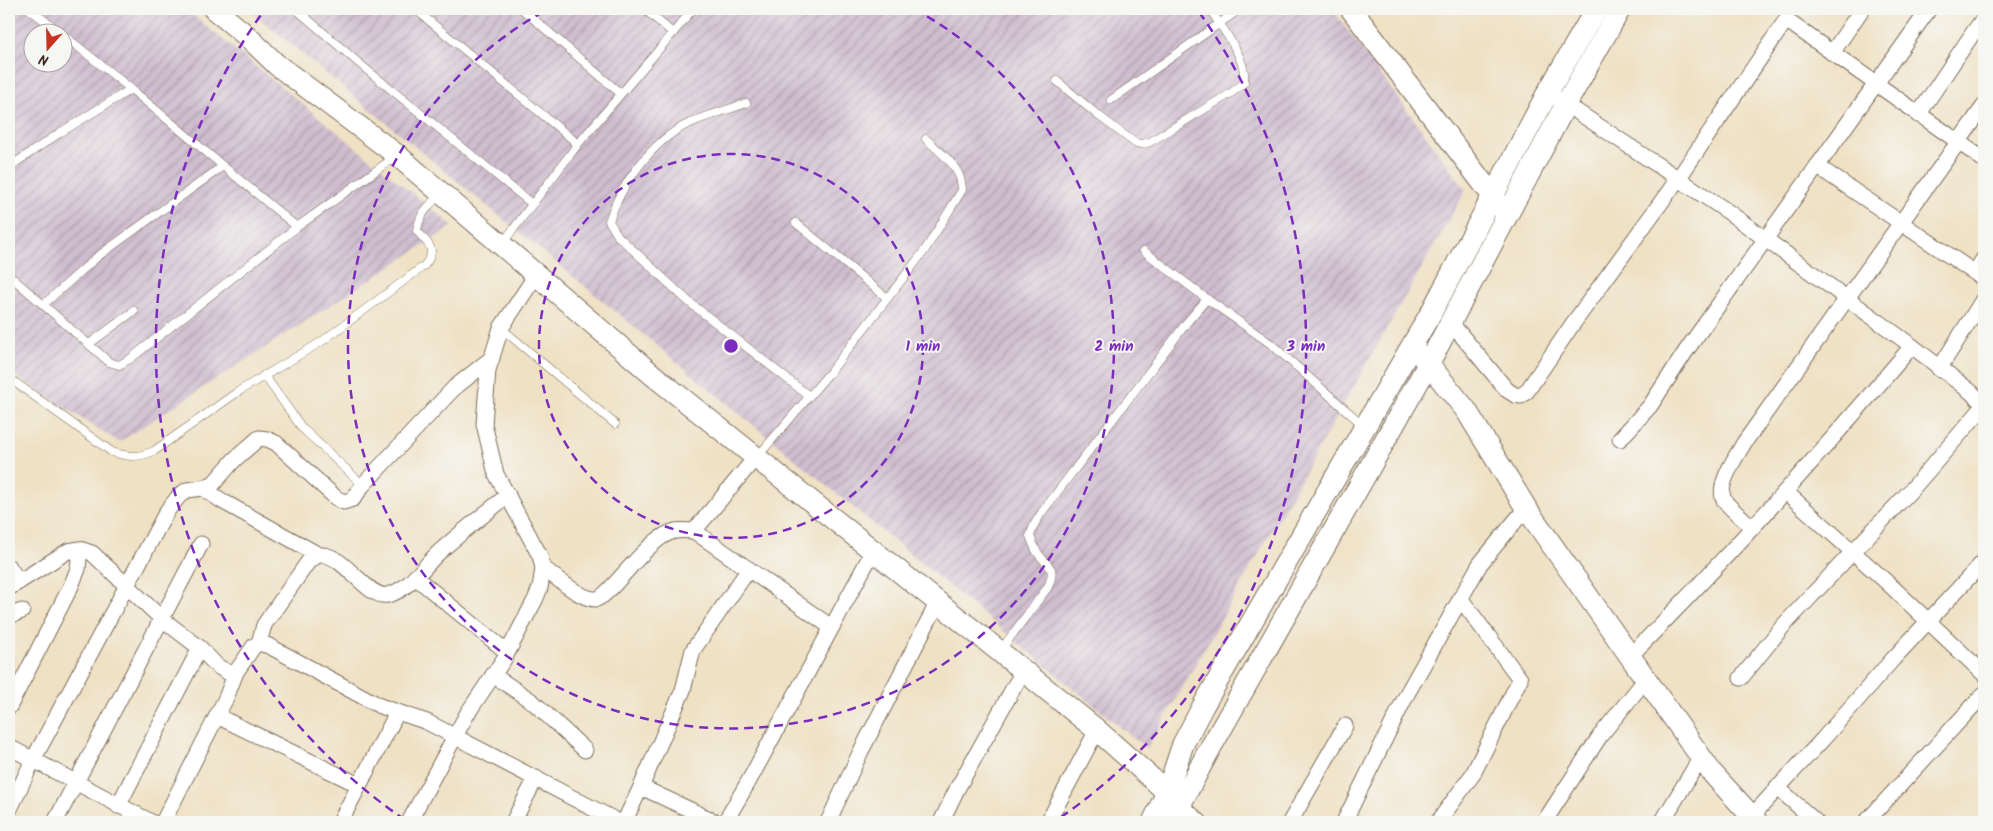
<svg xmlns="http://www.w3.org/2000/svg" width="1993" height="831" font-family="Kalam,sans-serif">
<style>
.industrial{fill:url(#industrial-furrows);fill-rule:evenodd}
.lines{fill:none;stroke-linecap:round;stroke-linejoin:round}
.lane-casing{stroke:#7a6a58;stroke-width:9}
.street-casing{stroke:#7a6a58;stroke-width:17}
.secondary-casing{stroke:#7a6a58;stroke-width:23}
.lane{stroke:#fff;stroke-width:8}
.street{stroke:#fff;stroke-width:15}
.secondary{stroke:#fff;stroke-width:21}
.ring{fill:none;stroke:#7b2cbf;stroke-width:2.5;stroke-dasharray:9 6}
.centre{fill:#7b2cbf;stroke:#f6f6f2;stroke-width:2.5}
.ring-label{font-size:15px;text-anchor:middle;font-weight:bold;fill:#7b2cbf;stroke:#f6f6f2;stroke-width:4;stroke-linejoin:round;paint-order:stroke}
</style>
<defs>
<pattern id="industrial-furrows" width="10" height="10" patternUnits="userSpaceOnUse" patternTransform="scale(1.25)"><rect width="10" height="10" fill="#cfbdcf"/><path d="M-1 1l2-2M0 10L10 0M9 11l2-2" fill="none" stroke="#a99aa7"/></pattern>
</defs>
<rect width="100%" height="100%" fill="#f6f6f2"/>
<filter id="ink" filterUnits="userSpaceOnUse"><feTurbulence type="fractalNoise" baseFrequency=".02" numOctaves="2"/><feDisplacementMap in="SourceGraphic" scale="10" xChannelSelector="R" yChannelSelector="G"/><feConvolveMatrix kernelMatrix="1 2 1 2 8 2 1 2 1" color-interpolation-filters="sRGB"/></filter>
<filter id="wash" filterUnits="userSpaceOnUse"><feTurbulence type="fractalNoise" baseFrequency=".0096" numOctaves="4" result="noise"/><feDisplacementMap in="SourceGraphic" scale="20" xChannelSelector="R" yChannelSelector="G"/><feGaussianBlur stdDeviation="1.12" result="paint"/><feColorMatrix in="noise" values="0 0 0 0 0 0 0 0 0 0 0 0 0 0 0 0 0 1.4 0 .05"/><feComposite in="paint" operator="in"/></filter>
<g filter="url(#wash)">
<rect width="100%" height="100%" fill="#efe1c4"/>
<g class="industrial">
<path d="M9,9H185L453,226L119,442L9,372ZM32,32H62V62H32Z"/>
<path d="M248,9H1332L1466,190L1147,749Z"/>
</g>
</g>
<g filter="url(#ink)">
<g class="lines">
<g class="lane-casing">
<g id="lane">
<path d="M29,9L60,32"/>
<path d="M296,9L361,65L532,204"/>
<path d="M415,9L578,144"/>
<path d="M522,9L620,93"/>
<path d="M644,9L673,33L693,9"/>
<path d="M62,34L131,89"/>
<path d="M1057,81L1095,113L1135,143L1142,144L1150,142L1231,93L1244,83C1248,59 1222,29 1210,9"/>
<path d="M1111,100L1240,9"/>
<path d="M746,103C726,111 703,116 684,126C651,143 620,186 609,221L618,236L689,302L809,396"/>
<path d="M9,167L58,134L131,89L223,166"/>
<path d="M796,223L887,298"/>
<path d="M502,244L578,144L673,33"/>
<path d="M1144,251L1207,299L1271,344L1363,425"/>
<path d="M9,275L109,362L119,365L130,359L297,227L395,157"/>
<path d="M44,304L97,257L223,166L297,227"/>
<path d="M501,328L615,424"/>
<path d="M89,344L134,311"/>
<path d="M264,375L302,428L363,485"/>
<path d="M9,378L112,452C128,457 138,458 154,451L239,391L321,342L424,266C438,249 429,245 417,231C419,214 429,206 440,194"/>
<path d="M758,456L831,371L925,250L962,190C962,167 942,154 926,139"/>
<path d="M1000,651L1048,587C1057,565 1048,568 1037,552C1034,547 1032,541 1030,536L1034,525L1042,512L1188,321L1207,299"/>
</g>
</g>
<g class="street-casing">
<g id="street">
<path d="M1832,53L1862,9"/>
<path d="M1558,99L1727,211L1912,346L1971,392L1984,405"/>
<path d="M1918,115L1975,30L1981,22H1984"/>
<path d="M1817,166L1984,279"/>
<path d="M1975,272L1984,258"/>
<path d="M1451,323L1507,390L1515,395L1521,396L1527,391L1572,325L1678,179L1786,20L1984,160"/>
<path d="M1939,369L1984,298"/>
<path d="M1620,439L1650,406L1688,348L1929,9"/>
<path d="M203,488L222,501L319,555"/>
<path d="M1786,492L1891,586L1984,674"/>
<path d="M1752,527C1744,519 1731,510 1724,500C1716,486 1737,455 1744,443L1984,106"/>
<path d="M694,531L756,457"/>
<path d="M9,567L19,582"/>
<path d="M543,568C556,577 580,599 595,599C609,600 646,537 675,531C681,530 688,531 694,531L831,627"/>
<path d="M415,577L507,652"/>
<path d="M9,588L68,551L80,549L92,553L162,619L200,648L217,666L229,673L236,672L254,646L259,643L269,646L380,706L427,722L619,822"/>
<path d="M9,616L22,611"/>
<path d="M259,643L264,625L308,562C312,559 317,555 321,555C343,553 368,600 388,595C408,590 423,568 437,554C460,533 484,515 508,495"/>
<path d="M1630,656C1729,557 1821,453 1912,346"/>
<path d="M493,675L533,702L585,750"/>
<path d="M1741,678L1783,626L1913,488L1984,406"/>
<path d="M9,707L71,586L78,569L80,549"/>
<path d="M217,716L359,785"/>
<path d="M9,747L151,822"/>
<path d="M641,787L683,690L693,650L749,569"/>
<path d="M1777,787L1816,822"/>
<path d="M1173,798L1200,822"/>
<path d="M118,806L200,648"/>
<path d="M9,811L33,760L167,511L179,496L187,490L203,488L214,483L234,460L259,438L267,439L276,443L336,498L344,502L353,499L363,485L454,388L492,358"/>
<path d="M1752,816L1823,739L1893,659L1984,561"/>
<path d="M55,822L201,544"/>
<path d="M163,822L226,698L236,672"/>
<path d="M340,822L397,713"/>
<path d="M409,822L467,714L504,659L535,600L540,588L543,568L540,556L496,474L484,424L488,370L501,328L536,275"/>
<path d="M513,822L536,778"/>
<path d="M624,822L641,787L716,822"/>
<path d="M725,822L750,779L873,551"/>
<path d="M828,822L861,751L938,602"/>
<path d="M941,822L957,789L1023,671"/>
<path d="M1048,822L1097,730"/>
<path d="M1290,822L1345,726"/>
<path d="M1344,822L1408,692L1480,564L1526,508"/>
<path d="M1438,822L1473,774L1520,679L1460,598"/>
<path d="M1544,822L1600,736L1646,679"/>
<path d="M1662,822L1701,757"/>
<path d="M1866,822L1984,694"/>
</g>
</g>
<g class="secondary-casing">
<g id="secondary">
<path d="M214,9L247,36L277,65L397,155L654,376L984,639L1097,730L1167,792"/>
<path d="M1351,9L1501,207"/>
<path d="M1421,355L1466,410L1526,508L1712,773L1757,822"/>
<path d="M1153,822L1167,792L1183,744L1203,706L1432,311L1548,92L1596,9"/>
<path d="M1173,822L1180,805L1207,754L1429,363L1566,104L1620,9"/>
</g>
</g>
<use href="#lane" class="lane"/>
<use href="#street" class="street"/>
<use href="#secondary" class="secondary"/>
</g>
</g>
<g class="ring">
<circle cx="731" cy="346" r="192"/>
<path d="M914 9A383 383 0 1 1 548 9"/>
<path d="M405 820A575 575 0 0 1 263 12M1199 12A575 575 0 0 1 1057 820"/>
</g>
<circle cx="731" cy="346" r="8" class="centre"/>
<g class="ring-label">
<text x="923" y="351">1 min</text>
<text x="1114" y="351">2 min</text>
<text x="1306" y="351">3 min</text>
</g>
<rect width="1993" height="831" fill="none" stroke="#f6f6f2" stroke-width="30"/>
<g transform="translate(48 48) rotate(200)"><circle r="24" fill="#f6f6f2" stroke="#aba49d"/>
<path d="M0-4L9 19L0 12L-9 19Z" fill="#c8321e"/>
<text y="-8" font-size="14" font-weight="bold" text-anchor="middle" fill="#3b2a1e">N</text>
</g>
</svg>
